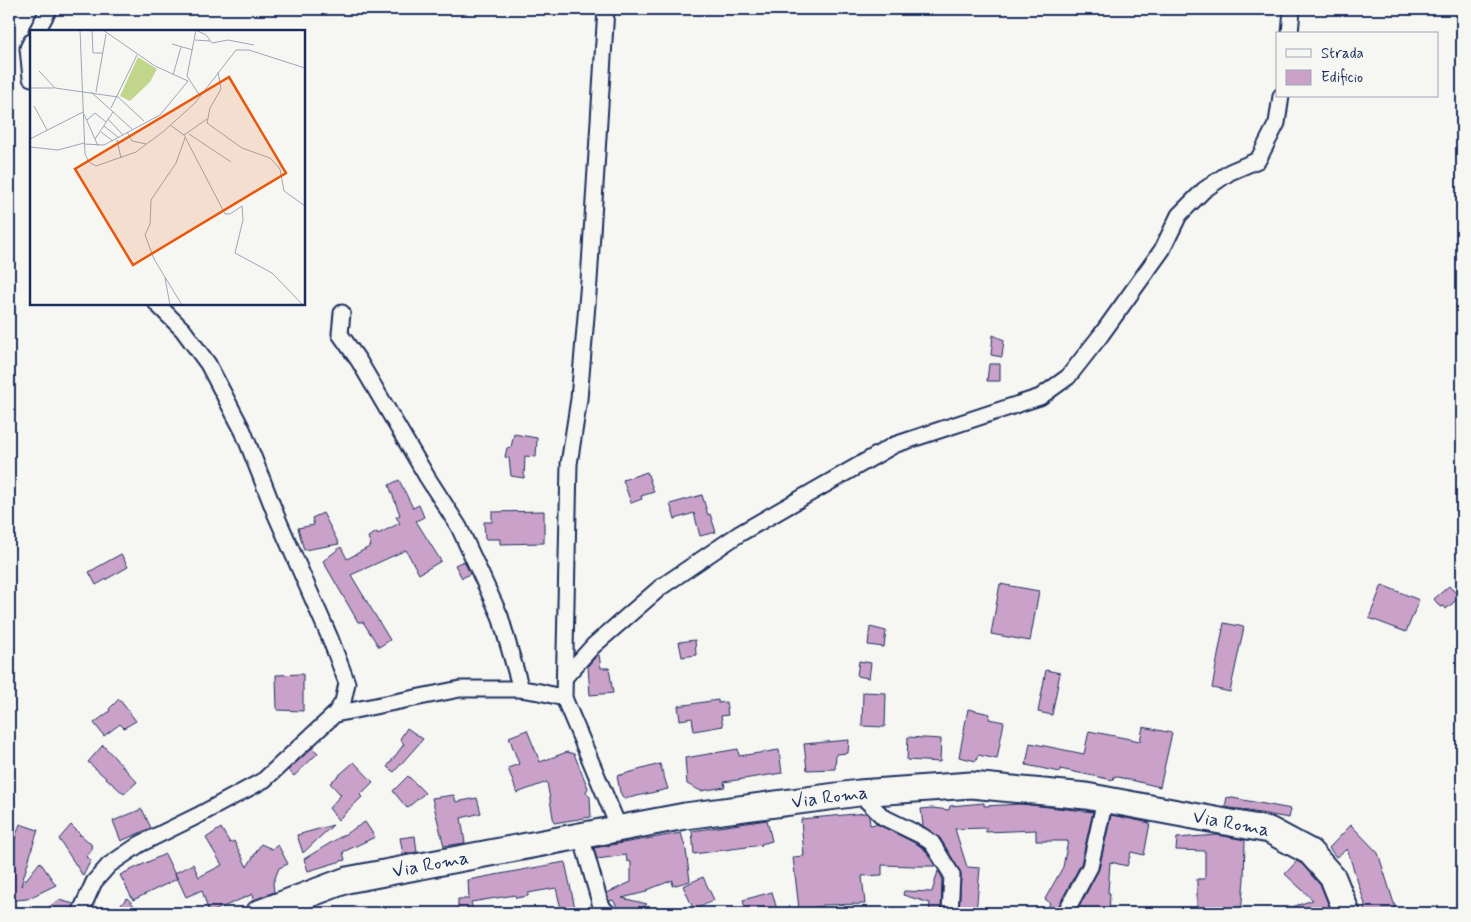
<svg xmlns="http://www.w3.org/2000/svg" width="1471" height="922" font-family="Mynerve,sans-serif">
<style>
.building{fill:#caa2c9;stroke:#1b2f5e}
.lines{fill:none;stroke-linecap:round;stroke-linejoin:round}
.minor-casing{stroke:#1b2f5e;stroke-width:19}
.primary-casing{stroke:#1b2f5e;stroke-width:29}
.minor{stroke:#f6f6f2;stroke-width:15}
.primary{stroke:#f6f6f2;stroke-width:25}
.labels{text-anchor:middle;dominant-baseline:central;stroke-width:4;stroke-linejoin:round;paint-order:stroke}
.street-label{font-size:19px;fill:#1b2f5e;stroke:#f6f6f2}
.inset-road{fill:none;stroke:#9ea6b7;stroke-width:1}
.view{fill:#e8590c;fill-opacity:0.15;stroke:#e8590c;stroke-width:2.5}
.inset-edge{fill:none;stroke:#1b2f5e;stroke-width:2.5}
</style>
<rect width="100%" height="100%" fill="#f6f6f2"/>
<filter id="ink" filterUnits="userSpaceOnUse"><feTurbulence type="fractalNoise" baseFrequency=".02" numOctaves="2"/><feDisplacementMap in="SourceGraphic" scale="10" xChannelSelector="R" yChannelSelector="G"/><feConvolveMatrix kernelMatrix="1 2 1 2 8 2 1 2 1" color-interpolation-filters="sRGB"/></filter>
<g filter="url(#ink)">
<g class="building">
<path d="M993,335L1004,340L1002,357L991,355Z"/>
<path d="M989,364H1000V381H987Z"/>
<path d="M514,434L537,438L536,457L525,456L524,478L511,476L509,458L505,457L507,448L511,447Z"/>
<path d="M647,472L654,492L641,496L642,499L631,503L623,480Z"/>
<path d="M399,480L413,508L419,505L424,517L416,521L441,561L419,574L406,550L351,575L390,640L379,647L363,622H358L323,561L341,547L347,559L371,546L368,537L377,532L378,534L400,523L396,517L400,515L389,485Z"/>
<path d="M702,495L708,515L710,514L716,532L700,536L694,513L675,519L670,504Z"/>
<path d="M544,511V543L500,544V539H485L484,522H492V512Z"/>
<path d="M323,513L339,544L304,550L298,528L314,525L312,518Z"/>
<path d="M121,554L128,567L96,585L89,572Z"/>
<path d="M464,561L470,574L462,578L455,565Z"/>
<path d="M1000,584L1039,591L1030,641L991,634Z"/>
<path d="M1382,585L1419,600L1406,632L1369,618Z"/>
<path d="M1449,586L1460,597L1446,609L1444,606L1440,607L1434,599Z"/>
<path d="M1224,623L1244,627L1230,692L1212,688Z"/>
<path d="M870,627L886,631L884,647L868,645Z"/>
<path d="M695,640L696,655L682,657L679,642Z"/>
<path d="M597,655H599L601,668H609L613,693L590,695L588,666Z"/>
<path d="M859,661L871,663L869,678L857,676Z"/>
<path d="M1046,670L1060,673L1052,715L1038,712Z"/>
<path d="M303,674V711L277,710L276,675Z"/>
<path d="M863,692L886,693L885,727L862,726Z"/>
<path d="M119,699L136,721L124,728L120,724L104,736L94,723L110,711L109,709Z"/>
<path d="M718,700V703L726,702L728,715L721,716L723,726L694,731L692,718L680,720L678,706Z"/>
<path d="M968,709L990,714L989,719L1004,722L997,759L978,755L976,761L959,757Z"/>
<path d="M1143,727L1172,733L1160,787L1114,776L1113,780L1060,769V772L1026,765L1030,743L1084,754L1089,731L1140,741Z"/>
<path d="M407,728L423,739L394,772L387,767L404,744L400,739Z"/>
<path d="M527,730L540,762L567,752L574,754L588,788L586,792L590,797L591,817L554,823L547,782L517,793L508,768L519,764L509,737Z"/>
<path d="M908,737L941,739L940,762L907,760Z"/>
<path d="M849,740L848,753L836,754L835,769L807,770L804,744Z"/>
<path d="M103,745L137,782L124,794L88,762Z"/>
<path d="M312,748L318,753L294,776L288,770Z"/>
<path d="M738,749L739,756L779,750L782,773L724,782L725,787L701,791L687,784L685,758Z"/>
<path d="M354,762L373,782L360,795L362,797L338,820L329,808L341,795L330,783Z"/>
<path d="M660,764L668,789L624,799L620,792L617,776Z"/>
<path d="M408,776L425,793L407,808L393,791Z"/>
<path d="M454,795L456,802L477,798L481,813L461,818L465,843L444,846L432,798Z"/>
<path d="M1227,797L1291,809L1289,818L1225,807Z"/>
<path d="M984,803V806L1021,804L1093,812L1081,864L1057,909L1056,913H1045L1050,903L1045,899L1063,867L1068,841H1036V830L986,832V828L955,829L967,867L980,868L976,913H959L961,875L960,871L940,838L923,826L921,809L932,808L949,810L950,806Z"/>
<path d="M142,809L151,828L121,841L113,821Z"/>
<path d="M866,813L869,816L870,825L877,824L917,844L925,850L935,866H915L882,865V875L862,876L865,904L823,905V906L799,909L793,857L804,856L801,819Z"/>
<path d="M1111,815L1150,823L1144,855L1131,852L1127,866L1110,862L1108,893H1110L1109,913H1076L1099,869Z"/>
<path d="M767,820L772,841L761,844L762,845L694,854L692,831Z"/>
<path d="M365,822L375,837L343,852L345,860L308,871L304,859Z"/>
<path d="M20,824L38,830L32,848L31,847L32,849L21,886L40,862L56,885L27,899L17,900L10,899L12,897L14,857L9,856Z"/>
<path d="M71,825L80,834L79,835H81L91,844L92,850L86,857L91,860L83,876L59,839Z"/>
<path d="M333,825L303,853L297,835Z"/>
<path d="M1351,825L1378,853L1397,913H1364L1365,904L1347,849L1336,857L1329,848Z"/>
<path d="M221,828L230,843L234,841L247,867L261,844L272,849L278,845L288,864L279,868L273,883L274,892L254,900L253,894L209,913L202,890L186,897L175,873L193,864L199,877L222,865L206,838Z"/>
<path d="M681,833L686,850L690,881L672,886L673,880L647,890L646,892L622,898L647,904L636,913H621L613,900L609,901L607,893L631,882V862L627,861L626,855L597,859L594,848Z"/>
<path d="M1218,835L1245,840L1244,879L1241,913H1197V879H1205V851L1176,850L1177,838Z"/>
<path d="M415,836L417,852L403,854L400,838Z"/>
<path d="M165,854L177,879L133,900L120,875Z"/>
<path d="M1297,861L1303,865L1321,886L1332,913H1280V911L1313,900L1285,874Z"/>
<path d="M565,862L576,913H562L556,888L528,893V896L516,898L515,895L471,902L473,911H458V899H469L468,880Z"/>
<path d="M938,871L942,877L941,913H929L930,903L903,895L904,891L932,892Z"/>
<path d="M703,877L714,900L694,910L683,886Z"/>
<path d="M772,892L778,913H746L743,900Z"/>
<path d="M127,898L141,913H113Z"/>
<path d="M59,900L74,904L71,913H40Z"/>
</g>
<g class="lines">
<g class="minor-casing">
<g id="minor">
<path d="M606,9L589,281L579,399L569,464L564,698L619,828"/>
<path d="M37,31L49,9"/>
<path d="M1290,34L1292,9"/>
<path d="M31,42L28,48L31,78"/>
<path d="M342,313L340,334L359,361L427,477L459,527L500,616L521,689"/>
<path d="M565,677L593,646L661,587L739,534L894,445L1040,397L1068,377L1101,335L1162,250L1179,215L1204,190L1230,172L1258,160L1277,123L1281,96"/>
<path d="M335,714L460,689H521L540,692L564,698"/>
<path d="M859,793L883,817L922,836L932,843L952,875L950,913"/>
<path d="M581,836L601,906L608,913"/>
<path d="M80,913L94,882L109,865L140,844L197,816L264,780L335,714L343,702L347,683L330,638L276,515L243,431L208,364L183,330L157,304"/>
<path d="M1065,913L1090,867L1105,800"/>
</g>
</g>
<g class="primary-casing">
<g id="primary">
<path id="s1" d="M259,913L347,880L685,816L859,793L971,785L1086,796L1269,830L1310,852L1333,878L1347,913"/>
</g>
</g>
<use href="#minor" class="minor"/>
<use href="#primary" class="primary"/>
</g>
</g>
<g class="labels">
<g class="street-label">
<text stroke="none"><textPath href="#s1" startOffset="584">Via Roma</textPath></text>
<text stroke="none"><textPath href="#s1" startOffset="989">Via Roma</textPath></text>
<text stroke="none"><textPath href="#s1" startOffset="179">Via Roma</textPath></text>
</g>
</g>
<g transform="translate(30 30)">
<rect width="275" height="275" fill="#f6f6f2"/>
<path d="M108,27L127,39L120,52L100,71L90,66Z" fill="#c2d68b"/>
<path class="inset-road" d="M50,0L55,124L59,132L66,136L106,122L134,101L165,73L206,20H219L275,38M62,0L63,23H73M166,0L157,46L170,66M166,0L176,5L182,13L198,10L224,15M165,10L180,11M142,14L163,20M9,41L25,58L88,67L114,91M188,42L191,59L180,78L177,93L212,118L240,128L250,139L254,161L275,176M143,45L151,17M0,58H24M61,62L102,99M66,62L76,4M4,76L17,100M81,78L107,25M54,84L68,116M78,89L93,105M57,90L65,83L76,92M140,95L154,105L195,184H200L212,176L213,190L205,223L242,243L273,275M74,96L89,108M71,102L83,111M97,102L102,111L116,114M159,104L201,132M154,105L177,89M0,109L53,82M65,109L83,82M87,110L91,128M54,114L74,115L130,85L158,51L125,36L73,0M0,117L28,120L54,113M135,248L140,275M152,275L124,229L115,205L120,194L121,170L146,133L155,108"/>
<path class="view" d="M199,47L256,143L103,235L45,139Z"/>
<rect width="275" height="275" class="inset-edge"/>
</g>
<rect width="1471" height="922" fill="none" stroke="#f6f6f2" stroke-width="30"/>
<rect x="15" y="15" width="1441" height="892" fill="none" stroke="#1b2f5e" stroke-width="2" filter="url(#ink)"/>
<rect x="1276" y="32" width="162" height="65" fill="#f6f6f2" stroke="#9ea6b7"/>
<rect x="1286" y="49" width="25" height="8" fill="#f6f6f2" stroke="#9ea6b7"/>
<text x="1321" y="58" font-size="15" fill="#1b2f5e">Strada</text>
<rect x="1286" y="70" width="25" height="15" fill="#caa2c9" stroke="#9ea6b7"/>
<text x="1321" y="82" font-size="15" fill="#1b2f5e">Edificio</text>
</svg>
